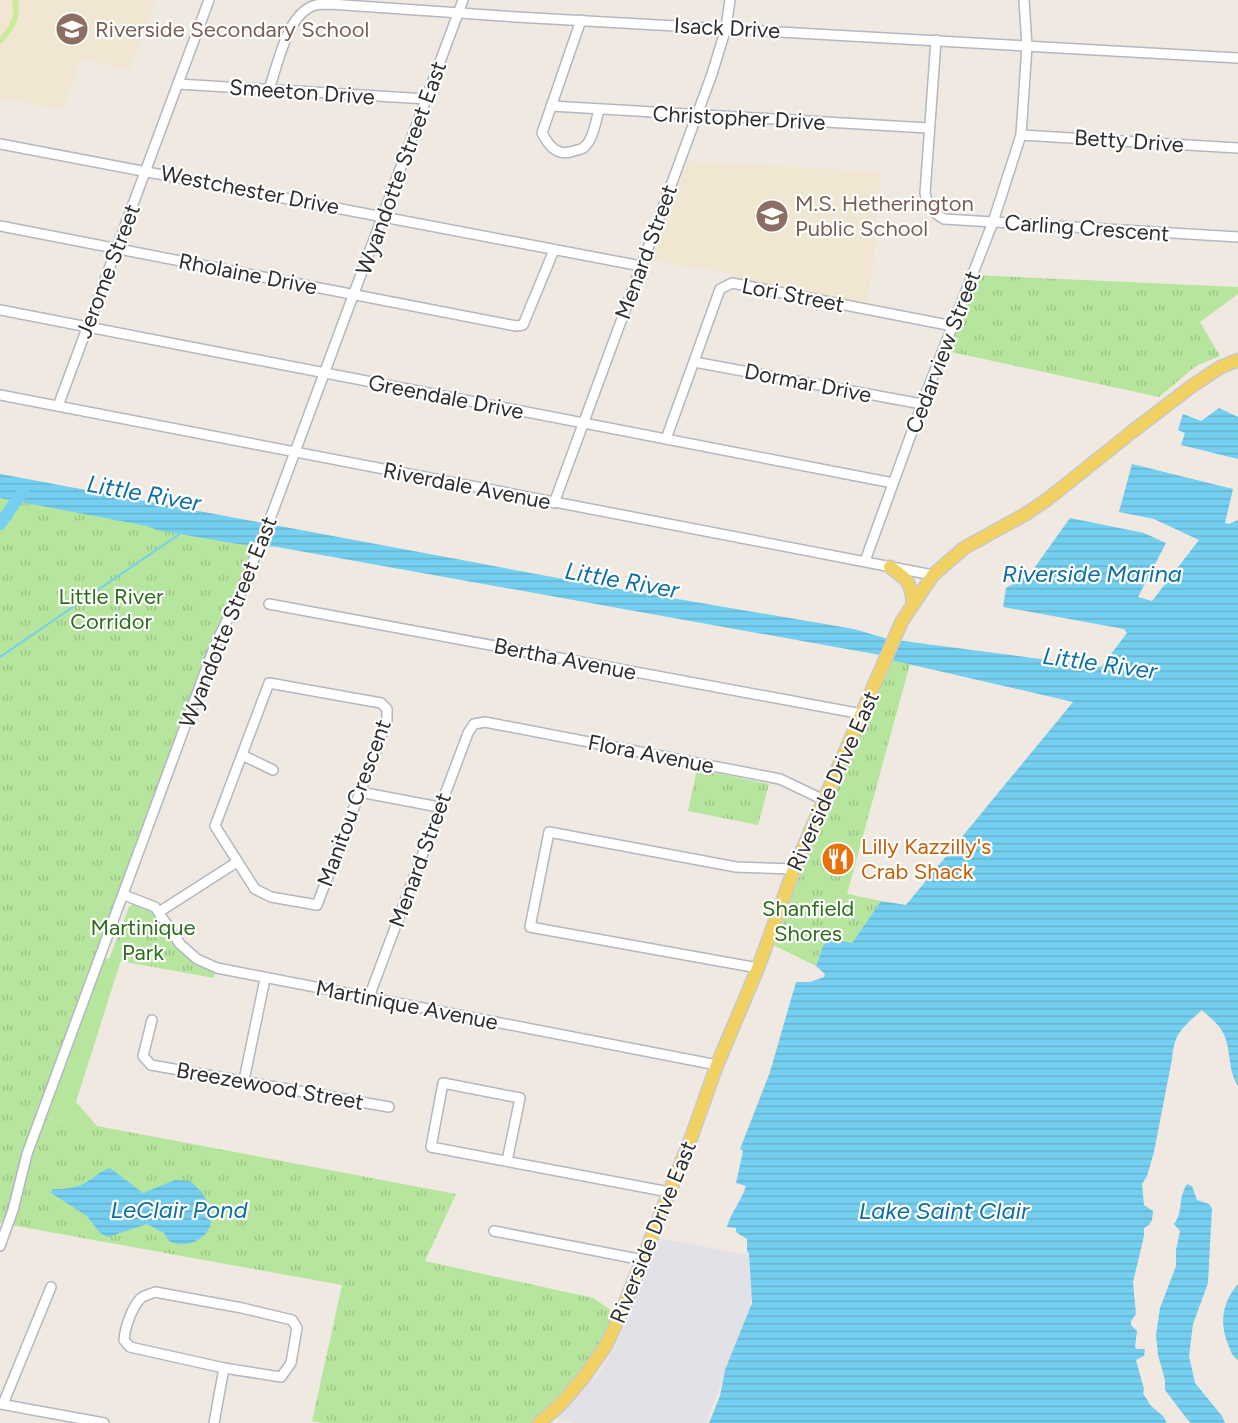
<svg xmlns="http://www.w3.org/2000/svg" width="1238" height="1423" font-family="Figtree,sans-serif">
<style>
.industrial{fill:#e3e1e8}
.education{fill:#f0e6d1}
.grass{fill:#b6e59e}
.park{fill:url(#park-tufts)}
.pitch{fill:#c9ec9a}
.water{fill:url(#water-rules)}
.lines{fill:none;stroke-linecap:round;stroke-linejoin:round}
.stream{stroke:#75cff0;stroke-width:2}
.river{stroke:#75cff0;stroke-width:12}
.minor-casing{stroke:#b4b7c1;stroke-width:12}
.major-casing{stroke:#c9c9c9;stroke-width:15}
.minor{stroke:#fff;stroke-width:9}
.major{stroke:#f2d163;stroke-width:12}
.labels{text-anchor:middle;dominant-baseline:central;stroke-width:4.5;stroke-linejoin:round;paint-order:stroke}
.street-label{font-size:22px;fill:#2e2e2e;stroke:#fff}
.education-label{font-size:22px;fill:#785e54;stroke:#fff;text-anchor:start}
.park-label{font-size:22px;fill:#2c6e1b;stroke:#fff}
.food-label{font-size:22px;fill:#c56008;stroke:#fff;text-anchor:start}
.water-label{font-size:24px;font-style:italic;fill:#0d6fa3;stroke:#fff}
</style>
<defs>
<pattern id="park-tufts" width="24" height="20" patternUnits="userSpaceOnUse" patternTransform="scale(1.5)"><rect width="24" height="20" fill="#b6e59e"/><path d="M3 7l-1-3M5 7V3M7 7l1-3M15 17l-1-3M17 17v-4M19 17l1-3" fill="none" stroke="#9dc588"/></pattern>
<pattern id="water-rules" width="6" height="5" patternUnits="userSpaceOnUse" patternTransform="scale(1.5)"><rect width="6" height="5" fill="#75cff0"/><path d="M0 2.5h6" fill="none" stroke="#66b2ce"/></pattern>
</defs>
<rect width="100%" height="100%" fill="#efe9e1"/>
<path class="industrial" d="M657,1238L749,1255L751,1300L749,1311L706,1423H574L556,1419L603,1368L628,1319Z"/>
<g class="education">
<path d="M0,0H155L129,71L81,58L63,110L0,98Z"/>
<path d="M688,161L880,172L873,265L866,305L733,282V274L650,260Z"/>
</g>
<path class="grass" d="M100,958L121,960L76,1102L97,1126L40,1118Z"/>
<g class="park">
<path d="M973,275L1238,287V294L1200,322L1220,356L1196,366L1159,397L947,351Z"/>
<path d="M0,474L267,525L215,645L40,1118L97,1126L456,1194L425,1261L593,1298L620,1316L605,1347L539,1423H322L312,1421L342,1285L0,1223Z"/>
<path d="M891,660L910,664L847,894L881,901L852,943L826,939L816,966L771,944Z"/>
<path d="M697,769L769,784L758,825L688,811Z"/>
<path d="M134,904L153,912L215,972L214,978L109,959L129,907Z"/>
</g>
<path class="pitch" d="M12,0H18C21,19 14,32 0,44V37C10,27 16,14 12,0Z"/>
<g class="water">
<path d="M1219,408L1238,417V459L1181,445L1185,433L1178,430L1183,414L1201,421Z"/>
<path d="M1132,464L1233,489L1225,523L1229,524L1238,520V1086C1227,1070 1232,1047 1222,1031C1218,1023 1208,1016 1202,1010C1183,1027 1174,1033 1172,1059L1154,1152L1147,1176L1142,1184L1144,1205L1153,1211L1152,1220L1149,1225L1144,1228V1236L1133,1282L1136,1314L1131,1321V1325L1137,1331L1135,1347L1137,1349H1145L1144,1356L1136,1360L1144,1389L1143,1393L1151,1406L1163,1416L1167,1423H709L720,1396L725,1370L752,1303L749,1254L747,1251V1239L736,1232V1228L727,1227C731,1212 742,1200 746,1186L736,1183L743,1151L740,1149L770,1072L796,982H810L824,977L825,974L816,966L826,938L852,943L881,901L906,905L1073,702L891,660L880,655L277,547L238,544L157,530L147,526L0,498V474L590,584L854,629L888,639L1101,667L1127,633L1124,629L1003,607L1006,588L1030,574L1070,518L1144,533L1166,543L1138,597L1152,601L1199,540L1154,519L1119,512Z"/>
<path d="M110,1168L143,1193L175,1180L190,1181C199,1189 209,1199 211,1213C215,1236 189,1251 169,1241L164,1233L147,1224L108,1237L100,1233L87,1216L51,1193L52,1189C62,1189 71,1189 81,1185C91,1181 99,1171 110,1168Z"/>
<path d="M1187,1184L1192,1186L1197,1200L1209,1204L1212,1208L1208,1283L1193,1324L1189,1356L1195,1383L1222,1416L1225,1423H1191L1187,1419L1165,1390V1380L1158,1355L1156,1335L1160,1308L1176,1266V1250L1180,1231L1174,1224C1184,1211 1177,1201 1187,1184Z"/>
<path d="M1238,1284V1360C1231,1355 1231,1351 1228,1344C1219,1322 1223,1301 1238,1284Z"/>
</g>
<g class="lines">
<path class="stream" d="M0,657L181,533"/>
<path class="river" d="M0,524L23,491"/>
<g class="minor-casing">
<g id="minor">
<path d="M581,20L542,133C549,146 557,157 574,151C577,150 580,150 583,148C593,141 596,121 599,109"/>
<path d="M936,40L925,193C928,207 932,212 944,219L1238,237"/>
<path d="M178,84L427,99"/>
<path d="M269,89C278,65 287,12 316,5C320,4 325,4 330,4L516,17L1238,58"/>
<path d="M551,106L928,128"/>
<path d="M1021,135L1238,148"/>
<path d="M0,144L641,266"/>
<path d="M0,226L516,326L523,325L554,250"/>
<path d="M0,310L893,483"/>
<path d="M694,362L922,404"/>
<path d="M0,395L933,575"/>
<path d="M58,406L209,0"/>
<path d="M666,439L720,289L732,283L953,326"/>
<path d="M554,503L712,74L726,28L730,0"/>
<path d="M865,561L922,404L993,222L1021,135L1027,46L1024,0"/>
<path d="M269,604L862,714"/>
<path d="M269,683L381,703L387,709V721L317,905L271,897L255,889L215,826Z"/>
<path d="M242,755L273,770"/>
<path d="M360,792L439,807"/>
<path d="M124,895L155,907L180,944L197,959L217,968L717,1065"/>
<path d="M159,912L237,862"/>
<path d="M758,968L530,927L549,832L736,867L794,869"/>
<path d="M369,997L468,733L474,724L485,722L780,779L824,800"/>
<path d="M152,1020L143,1056L151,1065L389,1107"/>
<path d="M244,1080L265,979"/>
<path d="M507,1161L520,1098L443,1083L431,1147L669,1192"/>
<path d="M494,1231L643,1260"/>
<path d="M0,1246L13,1210L27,1154L215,645L241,592L273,511L463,0"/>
<path d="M155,1292L242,1308L292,1320L297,1328L291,1363L281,1377L224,1368L130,1347L124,1340C125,1327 132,1307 141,1298C145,1295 151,1294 155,1292Z"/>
<path d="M0,1404L104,1423"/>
<path d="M3,1404L51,1287"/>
<path d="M214,1423L224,1368"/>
</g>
</g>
<g class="major-casing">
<g id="major">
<path d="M890,567C907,579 911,582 913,603"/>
<path d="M539,1423L560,1405L584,1377L605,1347L620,1316L691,1138L717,1065L758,968L794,869L902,621L933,575L964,548L1024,515L1048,499L1133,431L1192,386L1219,368L1238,360"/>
</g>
</g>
<use href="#minor" class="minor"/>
<use href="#major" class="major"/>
</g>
<defs>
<g id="school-disc" transform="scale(1.725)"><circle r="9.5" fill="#8d6e63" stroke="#fff"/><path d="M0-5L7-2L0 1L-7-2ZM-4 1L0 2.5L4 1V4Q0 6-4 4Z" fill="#fff"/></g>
<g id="restaurant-disc" transform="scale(1.725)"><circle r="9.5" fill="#e8710a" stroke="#fff"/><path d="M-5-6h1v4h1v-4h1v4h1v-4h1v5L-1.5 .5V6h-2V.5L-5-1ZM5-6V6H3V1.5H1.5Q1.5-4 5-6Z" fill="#fff"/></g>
</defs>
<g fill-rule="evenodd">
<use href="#school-disc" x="72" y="29"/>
<use href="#school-disc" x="772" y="216"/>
<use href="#restaurant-disc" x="838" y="859"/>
</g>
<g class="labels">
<g class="street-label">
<text transform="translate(727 28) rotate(3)">Isack Drive</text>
<text transform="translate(302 92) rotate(4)">Smeeton Drive</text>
<text transform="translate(739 118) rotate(3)">Christopher Drive</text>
<text transform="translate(1129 141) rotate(4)">Betty Drive</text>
<text transform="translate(401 168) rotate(-70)">Wyandotte Street East</text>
<text transform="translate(250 190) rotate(11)">Westchester Drive</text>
<text transform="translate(1087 228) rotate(4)">Carling Crescent</text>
<text transform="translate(646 252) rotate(-70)">Menard Street</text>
<text transform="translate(108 271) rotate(-69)">Jerome Street</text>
<text transform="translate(248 274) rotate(11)">Rholaine Drive</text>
<text transform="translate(793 295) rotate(11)">Lori Street</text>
<text transform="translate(943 352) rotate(-69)">Cedarview Street</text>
<text transform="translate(808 383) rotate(11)">Dormar Drive</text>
<text transform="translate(446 397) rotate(11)">Greendale Drive</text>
<text transform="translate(467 486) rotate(11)">Riverdale Avenue</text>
<text transform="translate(228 622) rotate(-68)">Wyandotte Street East</text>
<text transform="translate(565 659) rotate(11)">Bertha Avenue</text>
<text transform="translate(651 754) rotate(11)">Flora Avenue</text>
<text transform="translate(833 781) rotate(-66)">Riverside Drive East</text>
<text transform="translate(354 803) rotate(-70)">Manitou Crescent</text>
<text transform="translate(420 860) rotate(-70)">Menard Street</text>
<text transform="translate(407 1005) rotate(11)">Martinique Avenue</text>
<text transform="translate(270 1086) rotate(10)">Breezewood Street</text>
<text transform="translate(653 1232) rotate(-68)">Riverside Drive East</text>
</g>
<g class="education-label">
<text x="95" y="29">Riverside Secondary School</text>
<text x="795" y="203">M.S. Hetherington<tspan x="795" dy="25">Public School</tspan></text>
</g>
<g class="park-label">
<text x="111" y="596">Little River<tspan x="111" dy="25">Corridor</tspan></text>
<text x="808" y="908">Shanfield<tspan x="808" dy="25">Shores</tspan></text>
<text x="143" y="927">Martinique<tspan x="143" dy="25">Park</tspan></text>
</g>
<g class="food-label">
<text x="861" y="846">Lilly Kazzilly's<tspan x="861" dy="25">Crab Shack</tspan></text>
</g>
<g class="water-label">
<text transform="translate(144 493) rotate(10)">Little River</text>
<text x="1092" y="573">Riverside Marina</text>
<text transform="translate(622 580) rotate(10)">Little River</text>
<text transform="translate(1100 663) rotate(8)">Little River</text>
<text x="179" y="1209">LeClair Pond</text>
<text x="944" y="1210">Lake Saint Clair</text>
</g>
</g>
</svg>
